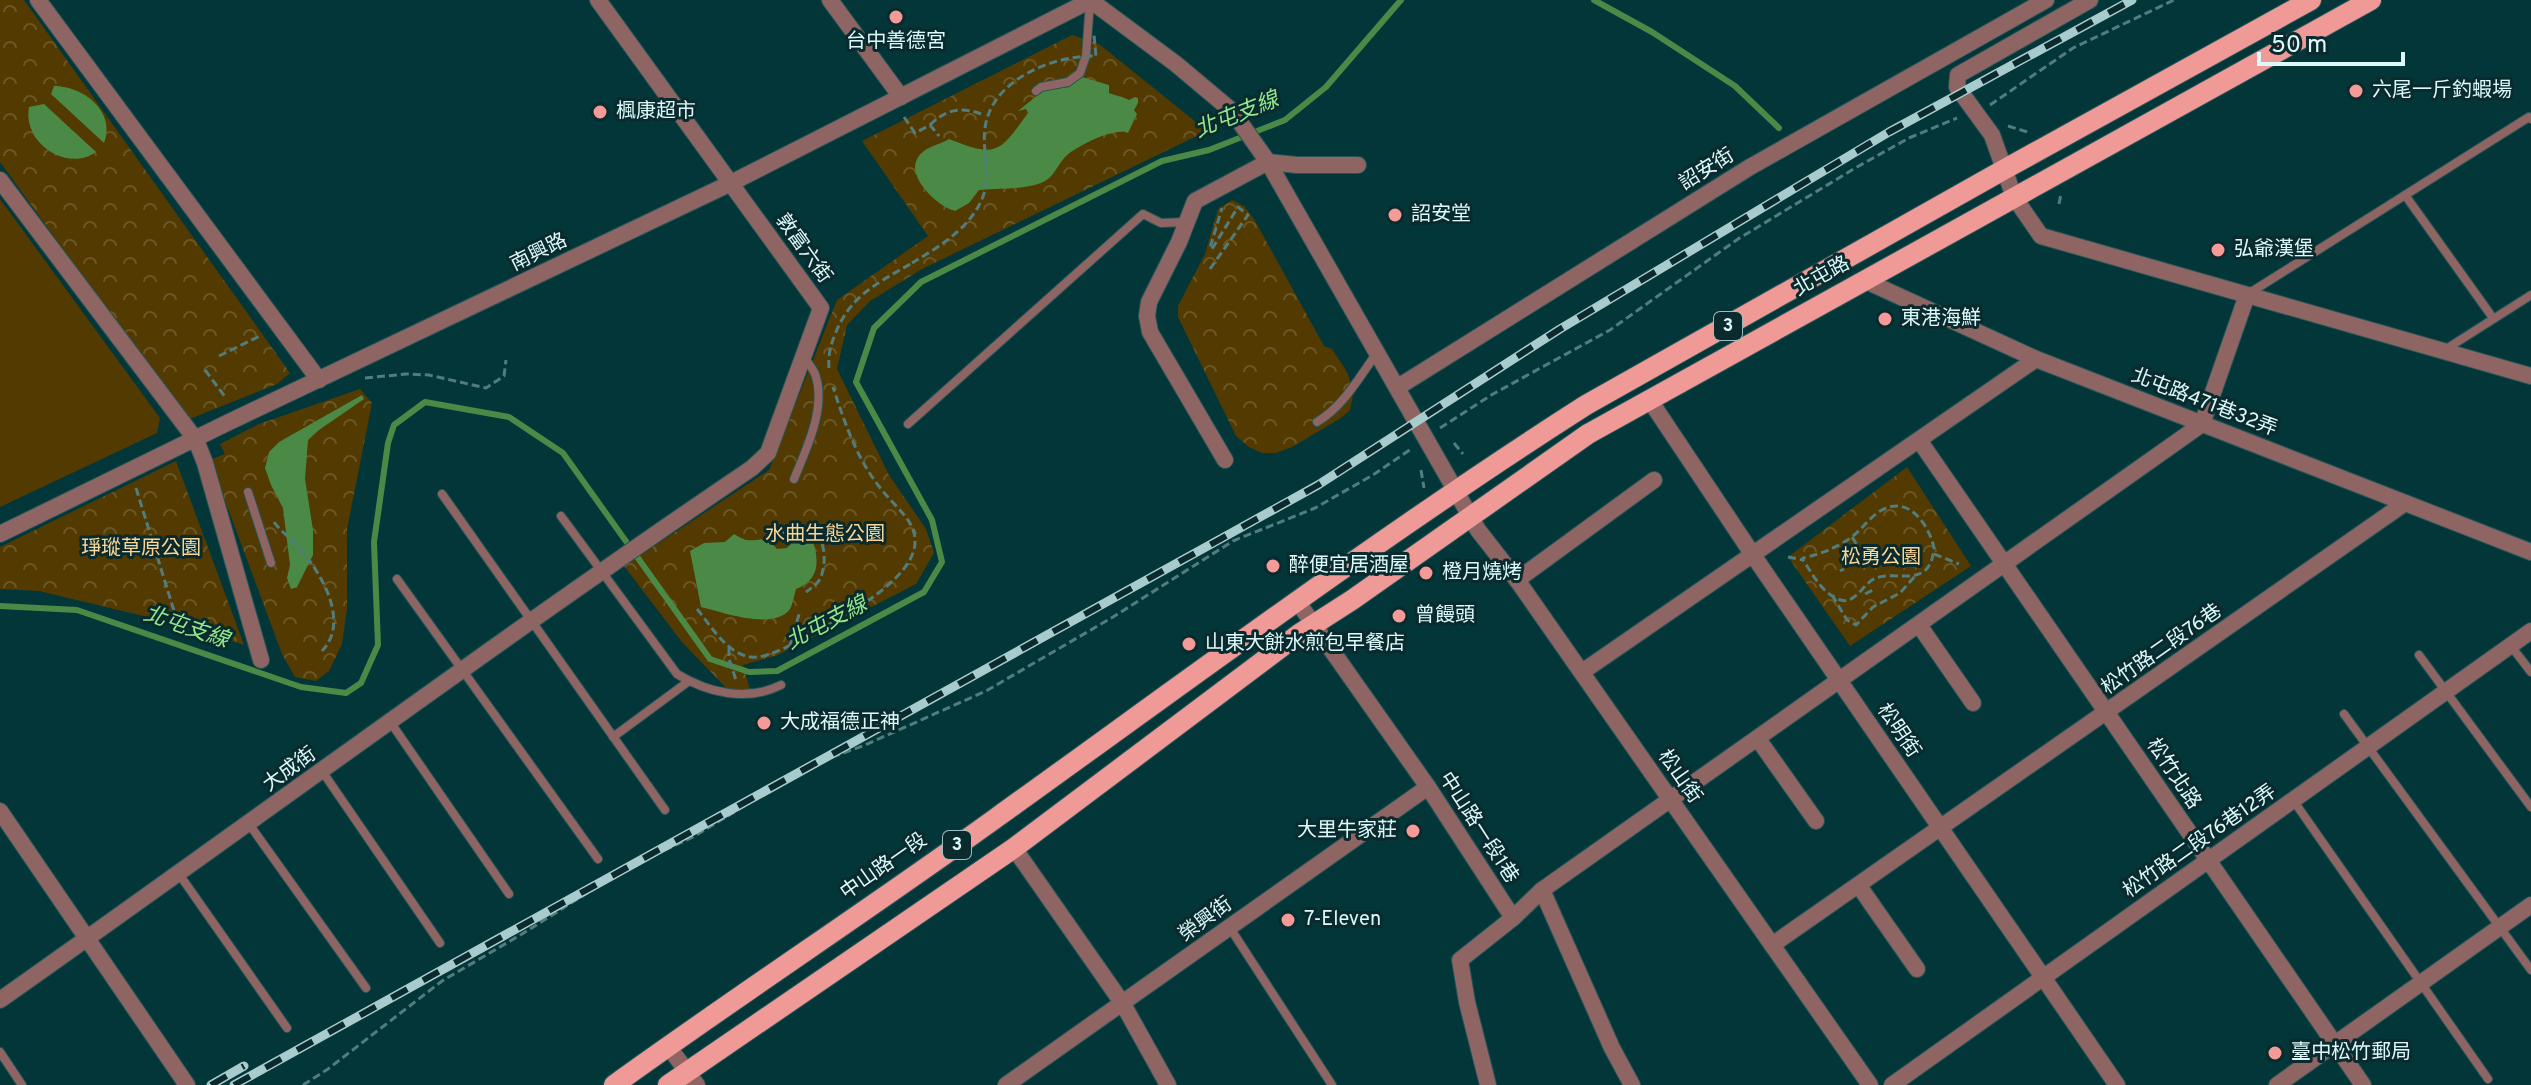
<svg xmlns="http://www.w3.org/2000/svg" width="2531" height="1085" font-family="Overpass,'Noto Sans TC',sans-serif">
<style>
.green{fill:#533a00}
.forest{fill:url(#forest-crowns)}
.water{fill:#4a8a46}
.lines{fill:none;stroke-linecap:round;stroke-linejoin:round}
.stream{stroke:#4a8a46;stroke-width:6}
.lane-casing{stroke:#265558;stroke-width:10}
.street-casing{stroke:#265558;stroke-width:18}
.primary-casing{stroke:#265558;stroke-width:22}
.path{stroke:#517d7f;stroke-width:3;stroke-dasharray:8 4;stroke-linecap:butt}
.lane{stroke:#8f6563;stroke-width:8}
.street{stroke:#8f6563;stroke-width:16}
.primary{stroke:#ef9a96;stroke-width:20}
.rail-casing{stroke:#a8cbce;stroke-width:9}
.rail{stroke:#0a2a2d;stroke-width:6;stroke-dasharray:18;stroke-linecap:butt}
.path-bridge{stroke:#517d7f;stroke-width:3;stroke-dasharray:8 4;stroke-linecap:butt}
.poi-dot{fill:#f59b97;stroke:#0a2a2d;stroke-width:3}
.labels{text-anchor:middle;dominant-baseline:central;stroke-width:6;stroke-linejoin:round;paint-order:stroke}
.shield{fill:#0a2a2d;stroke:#9dbcbe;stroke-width:2}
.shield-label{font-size:18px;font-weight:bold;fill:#dcfafc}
.poi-label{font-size:20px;fill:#dcfafc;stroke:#0a2a2d;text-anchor:start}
.street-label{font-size:20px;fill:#dcfafc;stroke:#0a2a2d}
.park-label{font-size:20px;fill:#f9d797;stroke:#0a2a2d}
.water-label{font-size:22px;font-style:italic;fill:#92e88c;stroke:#0a2a2d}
</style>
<defs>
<pattern id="forest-crowns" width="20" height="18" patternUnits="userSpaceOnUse" patternTransform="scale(2)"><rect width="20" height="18" fill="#533a00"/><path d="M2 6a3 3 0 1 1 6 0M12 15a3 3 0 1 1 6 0" fill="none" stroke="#6b5726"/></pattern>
</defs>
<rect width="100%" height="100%" fill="#033639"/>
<path class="green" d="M0,199L160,418L157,433L0,507Z"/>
<g class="forest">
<path d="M0,0H24L290,373L277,384L187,420L0,162Z"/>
<path d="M1072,35L1099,44L1207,131L922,269L870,301L847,325L837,369L889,475L926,529L934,553L916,584L778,655L743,665L751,693L730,692L682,642L624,566L769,470L837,300L928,236L862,141Z"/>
<path d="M1232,200L1244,206L1254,219L1324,346L1332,349L1347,372L1354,391L1350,410L1341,418L1292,447L1276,453H1262L1249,447L1236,436L1178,317V306L1205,254L1218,209Z"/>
<path d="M360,389L372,403L347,529V609L342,644L329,671L316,681L295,677L282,654L210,460L225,454L220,444L259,424Z"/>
<path d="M176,461L244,645L202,630L39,591L0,589V547Z"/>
<path d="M1907,467L1971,566L1850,646L1788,557Z"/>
</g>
<g class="water">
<path d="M1082,77L1109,85V93C1116,96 1122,96 1129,100L1135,97L1138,98V103L1134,110L1137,114L1128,133C1115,127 1077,146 1066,156C1057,165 1054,178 1041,183C1021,190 1001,188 979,190L969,203L955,211C938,207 907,178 917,159C924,146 938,146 949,139C997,158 999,153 1028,113L1026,109L1018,111L1044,90L1069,87Z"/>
<path d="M54,86C83,86 116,111 104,143L51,94Z"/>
<path d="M44,104L96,152C66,173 22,142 29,107Z"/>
<path d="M362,395L364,399L319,430L308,440L305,479L313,530V555L297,587L291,589L287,578L290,565L283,508L271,485L265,468L269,452L279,442Z"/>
<path d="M734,534C735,535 745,540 746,540C763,542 763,533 777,549L787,548L796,538H805L813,542C820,563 818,581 796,589C794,595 793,604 790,609C774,631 722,612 701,607L690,551L704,543L725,542Z"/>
</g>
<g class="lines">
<g class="stream">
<path d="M1594,0L1652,32L1735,86L1779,128"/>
<path d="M0,606L77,610L301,687L346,693L361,683L378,645L374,542L388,443L394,425L425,402L509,417L563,453L710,659L749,672L777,671L924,592L942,562L932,520L856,382L874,328L921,282L1162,161L1209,150L1285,120L1326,87L1401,0"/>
</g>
<g class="lane-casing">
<g id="lane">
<path d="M1036,91L1041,87L1068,82L1080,73L1086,56L1090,1"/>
<path d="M2405,195L2493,318"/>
<path d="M2248,294L2529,117L2531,119"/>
<path d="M2443,351L2531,295"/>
<path d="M1317,422C1344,406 1359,377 1377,353"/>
<path d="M908,424L1143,214L1161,223L1186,222"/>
<path d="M794,479C806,450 827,407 815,374C813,369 808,363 805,358"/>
<path d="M248,492L271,563"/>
<path d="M442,494L665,810"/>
<path d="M561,516L677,674C708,693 747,702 781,685"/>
<path d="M397,579L598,859"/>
<path d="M2511,646L2531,672"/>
<path d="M2419,655L2531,807"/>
<path d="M2344,714L2531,970"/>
<path d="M391,723L509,894"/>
<path d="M613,737L689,681"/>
<path d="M322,771L440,943"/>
<path d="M2293,800L2488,1079"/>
<path d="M249,824L366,988"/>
<path d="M179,874L287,1028"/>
<path d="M1230,928L1332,1085"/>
<path d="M0,1052L22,1085"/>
</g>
</g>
<g class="street-casing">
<g id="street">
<path d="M38,0L319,380"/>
<path d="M830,0L901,97"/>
<path d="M1090,0L1176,64L1232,111L1268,162L1478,530L1517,580L1870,1085"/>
<path d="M2090,0L1958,75L1957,87L1992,135L2014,197L2041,236L2531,376"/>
<path d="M1268,162L1297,165H1358"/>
<path d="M0,180L196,440L205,463L261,660"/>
<path d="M1866,281L2036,359L2531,552"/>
<path d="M1398,387L1750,167L2046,0"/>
<path d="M1649,399L1753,555L2117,1085"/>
<path d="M1919,440L2363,1085"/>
<path d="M1225,460L1150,332L1147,316L1149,302L1179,242L1195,201L1268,162"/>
<path d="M0,534L227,423L731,183L1091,0"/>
<path d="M1517,580L1654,480"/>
<path d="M1297,601L1428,787L1513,918"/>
<path d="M1919,625L1973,703"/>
<path d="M1582,672L2036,359"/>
<path d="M1758,739L1816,821"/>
<path d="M0,811L187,1085"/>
<path d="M1014,848L1123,1004L1168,1085"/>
<path d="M1859,886L1917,969"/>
<path d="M1542,890L1612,1048L1632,1085"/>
<path d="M1772,945L2405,503"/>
<path d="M0,1000C251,823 498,640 752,468L768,453L821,308L598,0"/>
<path d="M668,1046L697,1085"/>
<path d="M1006,1085L1428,787"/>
<path d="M1488,1085L1467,1002L1460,960L1513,918L1542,890L2202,424L2247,295"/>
<path d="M1892,1085L2531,631"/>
<path d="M2277,1085L2531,905"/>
</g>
</g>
<g class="primary-casing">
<g id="primary">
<path d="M614,1085C740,994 870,909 996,818C1191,678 1384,534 1586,405L2005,169L2311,0"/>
<path d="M668,1085L1014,848L1299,634L1352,600L1588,434L2371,0"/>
</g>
</g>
<g class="path">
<path d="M1990,105L2073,48L2174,0"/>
<path d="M904,117L915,133L930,125L939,136"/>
<path d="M930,125C945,110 961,106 981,114"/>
<path d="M2008,126L2031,133"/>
<path d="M2059,204L2061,194"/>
<path d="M1210,269L1248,215L1238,207L1212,249L1210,248L1222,208"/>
<path d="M219,356L262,335"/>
<path d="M829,368C828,357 830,347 834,337C849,296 876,284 912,263"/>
<path d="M205,370L226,398"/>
<path d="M365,378L406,374L429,375L486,388L504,376L506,360"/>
<path d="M1440,428L1493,394L1610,330L1738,239L1857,167L1909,138L1957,118"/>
<path d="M1454,443L1463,454"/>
<path d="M1421,470L1424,488"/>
<path d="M136,488L175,614"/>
<path d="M274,522C281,532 292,539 300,549C322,574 350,622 322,651"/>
<path d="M768,532C782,533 799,528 813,533C827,539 826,567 820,579C817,585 811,588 806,592"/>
<path d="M1852,537L1859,548"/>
<path d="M1934,554L1959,564"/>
<path d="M1788,557L1803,560V558C1820,554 1834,549 1849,539C1861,531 1869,517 1882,510C1909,495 1929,525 1934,548C1930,590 1898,570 1876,578C1864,582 1855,605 1841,600C1822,594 1814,576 1803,560"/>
<path d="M1840,571L1844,569"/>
<path d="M1865,594L1873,590"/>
<path d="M1832,595L1847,620L1856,625L1873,607L1900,593L1916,575"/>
<path d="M697,609C712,627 727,654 751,657C768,659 794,643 808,636C838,620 915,580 915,542C916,523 898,509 887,496C859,465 846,427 833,387"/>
<path d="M790,645L800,611"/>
<path d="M729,648V659L736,680"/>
<path d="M303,1085L328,1069L442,981L522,934L630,866L693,837L769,791L830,758L865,745L986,691L1113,617L1233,541L1315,508L1373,475L1411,449"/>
</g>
<use href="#lane" class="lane"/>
<use href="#street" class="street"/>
<use href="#primary" class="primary"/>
<g class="rail-casing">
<g id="rail">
<path d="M211,1085L244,1066"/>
<path d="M234,1085L1318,485L1560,329L1807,181L1889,132L2132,0"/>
</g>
</g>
<use href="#rail" class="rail"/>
<path class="path-bridge" d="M912,263C940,246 976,225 985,190C990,170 982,149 985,128C991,80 1053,55 1096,56L1094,35"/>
</g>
<g class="poi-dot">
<circle cx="896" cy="17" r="8"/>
<circle cx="2356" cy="91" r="8"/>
<circle cx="600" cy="112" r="8"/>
<circle cx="1395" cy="215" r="8"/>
<circle cx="2218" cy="250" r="8"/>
<circle cx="1885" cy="319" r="8"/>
<circle cx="1273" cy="566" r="8"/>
<circle cx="1426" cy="573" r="8"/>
<circle cx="1399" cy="616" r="8"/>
<circle cx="1189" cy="644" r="8"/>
<circle cx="764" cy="723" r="8"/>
<circle cx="1413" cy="831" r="8"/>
<circle cx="1288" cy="920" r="8"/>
<circle cx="2275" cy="1053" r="8"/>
</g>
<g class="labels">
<g class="shield">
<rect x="1714" y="312" width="28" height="28" rx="6"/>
<rect x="943" y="831" width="28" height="28" rx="6"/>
</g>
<g class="shield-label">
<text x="1728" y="326">3</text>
<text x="957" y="845">3</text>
</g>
<g class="poi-label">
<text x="896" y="42" text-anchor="middle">台中善德宮</text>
<text x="2372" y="91">六尾一斤釣蝦場</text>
<text x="616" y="112">楓康超市</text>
<text x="1411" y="215">詔安堂</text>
<text x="2234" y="250">弘爺漢堡</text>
<text x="1901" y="319">東港海鮮</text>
<text x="1289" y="566">醉便宜居酒屋</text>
<text x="1442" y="573">橙月燒烤</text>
<text x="1415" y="616">曾饅頭</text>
<text x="1205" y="644">山東大餅水煎包早餐店</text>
<text x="780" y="723">大成福德正神</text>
<text x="1397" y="831" text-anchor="end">大里牛家莊</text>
<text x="1304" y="920">7-Eleven</text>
<text x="2291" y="1053">臺中松竹郵局</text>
</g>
<g class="street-label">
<text transform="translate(1707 170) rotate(-32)">詔安街</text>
<text transform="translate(803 249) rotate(54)">敦富六街</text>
<text transform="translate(539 253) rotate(-26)">南興路</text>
<text transform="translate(1822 277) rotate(-29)">北屯路</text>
<text transform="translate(2204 403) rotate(21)">北屯路471巷32弄</text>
<text transform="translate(2162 650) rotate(-35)">松竹路二段76巷</text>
<text transform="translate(1898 731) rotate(56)">松明街</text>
<text transform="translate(290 770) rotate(-36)">大成街</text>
<text transform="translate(2173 774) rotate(56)">松竹北路</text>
<text transform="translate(1679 777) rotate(55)">松山街</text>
<text transform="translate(1478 828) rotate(57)">中山路一段1巷</text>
<text transform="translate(2200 842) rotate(-35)">松竹路二段76巷12弄</text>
<text transform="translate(884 867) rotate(-35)">中山路一段</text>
<text transform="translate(1206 920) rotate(-36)">榮興街</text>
</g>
<g class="park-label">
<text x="825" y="535">水曲生態公園</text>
<text x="141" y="549">琤瑽草原公園</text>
<text x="1881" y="558">松勇公園</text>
</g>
<g class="water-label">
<text transform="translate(1237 116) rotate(-22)">北屯支線</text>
<text transform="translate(827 624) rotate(-28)">北屯支線</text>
<text transform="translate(186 628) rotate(19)">北屯支線</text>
</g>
</g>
<path d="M2259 52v12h144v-12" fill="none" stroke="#dcfafc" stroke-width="4"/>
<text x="2271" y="52" font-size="24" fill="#dcfafc" stroke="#0a2a2d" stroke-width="6" paint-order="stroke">50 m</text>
</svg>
